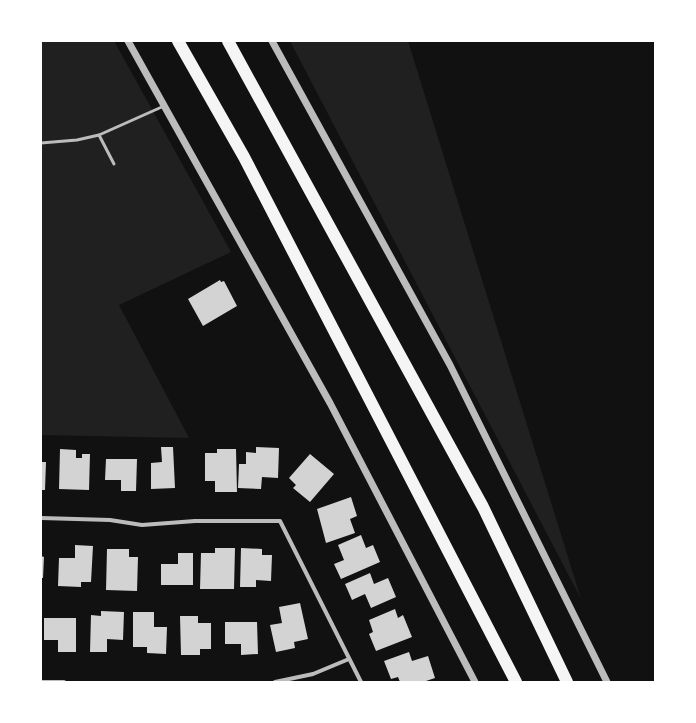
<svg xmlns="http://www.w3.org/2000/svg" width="696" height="723" font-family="Rubik,sans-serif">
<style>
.green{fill:#202020}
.building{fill:#d3d3d3}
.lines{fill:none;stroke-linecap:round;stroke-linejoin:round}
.service{stroke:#bcbcbc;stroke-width:3}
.minor{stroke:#bcbcbc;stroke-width:4}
.tertiary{stroke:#bcbcbc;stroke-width:7}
.motorway{stroke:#f5f5f5;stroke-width:12}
</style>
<rect width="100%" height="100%" fill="#111"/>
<g class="green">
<path d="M41,41H114L231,252L119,305L189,438L41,435Z"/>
<path d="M290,41H408L581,599Z"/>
</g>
<g class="building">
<path d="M220,280L221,282L224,281L237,306L203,326L188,299Z"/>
<path d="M161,447H173L175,488L151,489V463L162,462Z"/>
<path d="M256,447L279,448L278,478L262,477L261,489L238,488L239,464H246V452L256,453Z"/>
<path d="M60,449L76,450V458H82V454H90L89,490L59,489Z"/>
<path d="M217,449H236L237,492H215V481H205V453H217Z"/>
<path d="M310,454L334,474L310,502L293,488L296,485L289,478Z"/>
<path d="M106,459H137L136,491H121V480H105Z"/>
<path d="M41,462H46L45,490H41Z"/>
<path d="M351,497L357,516L350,519L355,533L326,543L317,509Z"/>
<path d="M361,535L366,548L373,545L380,562L341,579L334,564L344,560L338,545Z"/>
<path d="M75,545L93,546L91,582H81V587L58,586L59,558H75Z"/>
<path d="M215,548H235L234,589H200L201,553H215Z"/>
<path d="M241,548L262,549V555H272L271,581L256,580V587H240Z"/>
<path d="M107,549H129V557H138L137,591L106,590Z"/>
<path d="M178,553H193V585H161V564H178Z"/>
<path d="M41,556L44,557L43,578H41Z"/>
<path d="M370,573L374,584L388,578L396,597L371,608L365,594L352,600L345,584Z"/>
<path d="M300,603L308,639L294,642L295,648L276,652L270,625L282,623L279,607Z"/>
<path d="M395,609L398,618L403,615L412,637L376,651L369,634L373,632L369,620Z"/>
<path d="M101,611L124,612L123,640L107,639V652H90L91,615L101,616Z"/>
<path d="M133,612H154V627H167L166,654L147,653V647H133Z"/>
<path d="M180,616H198V623H211V649H200V655H181Z"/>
<path d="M44,618H76V652H58V640H44Z"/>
<path d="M225,622H257L258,654L241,655V644H225Z"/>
<path d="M409,652L412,661L428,656L435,678L423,682H400L398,677L391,679L384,661Z"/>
</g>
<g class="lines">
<g class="service">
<path d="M99,135L114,164"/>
<path d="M41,143L77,140L99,135L164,106"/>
</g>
<g class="minor">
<path d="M41,518L110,520L142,525L195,521H280L361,682"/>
<path d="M41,682H64"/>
<path d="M275,682L313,674L349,659"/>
</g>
<g class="tertiary">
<path d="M128,41L330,403L475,682"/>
<path d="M272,41L450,365L607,682"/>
</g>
<g class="motorway">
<path d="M178,41L244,157L516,682"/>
<path d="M228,41L483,507L567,682"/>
</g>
</g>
<rect width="696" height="723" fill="none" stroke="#ffffff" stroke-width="84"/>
</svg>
